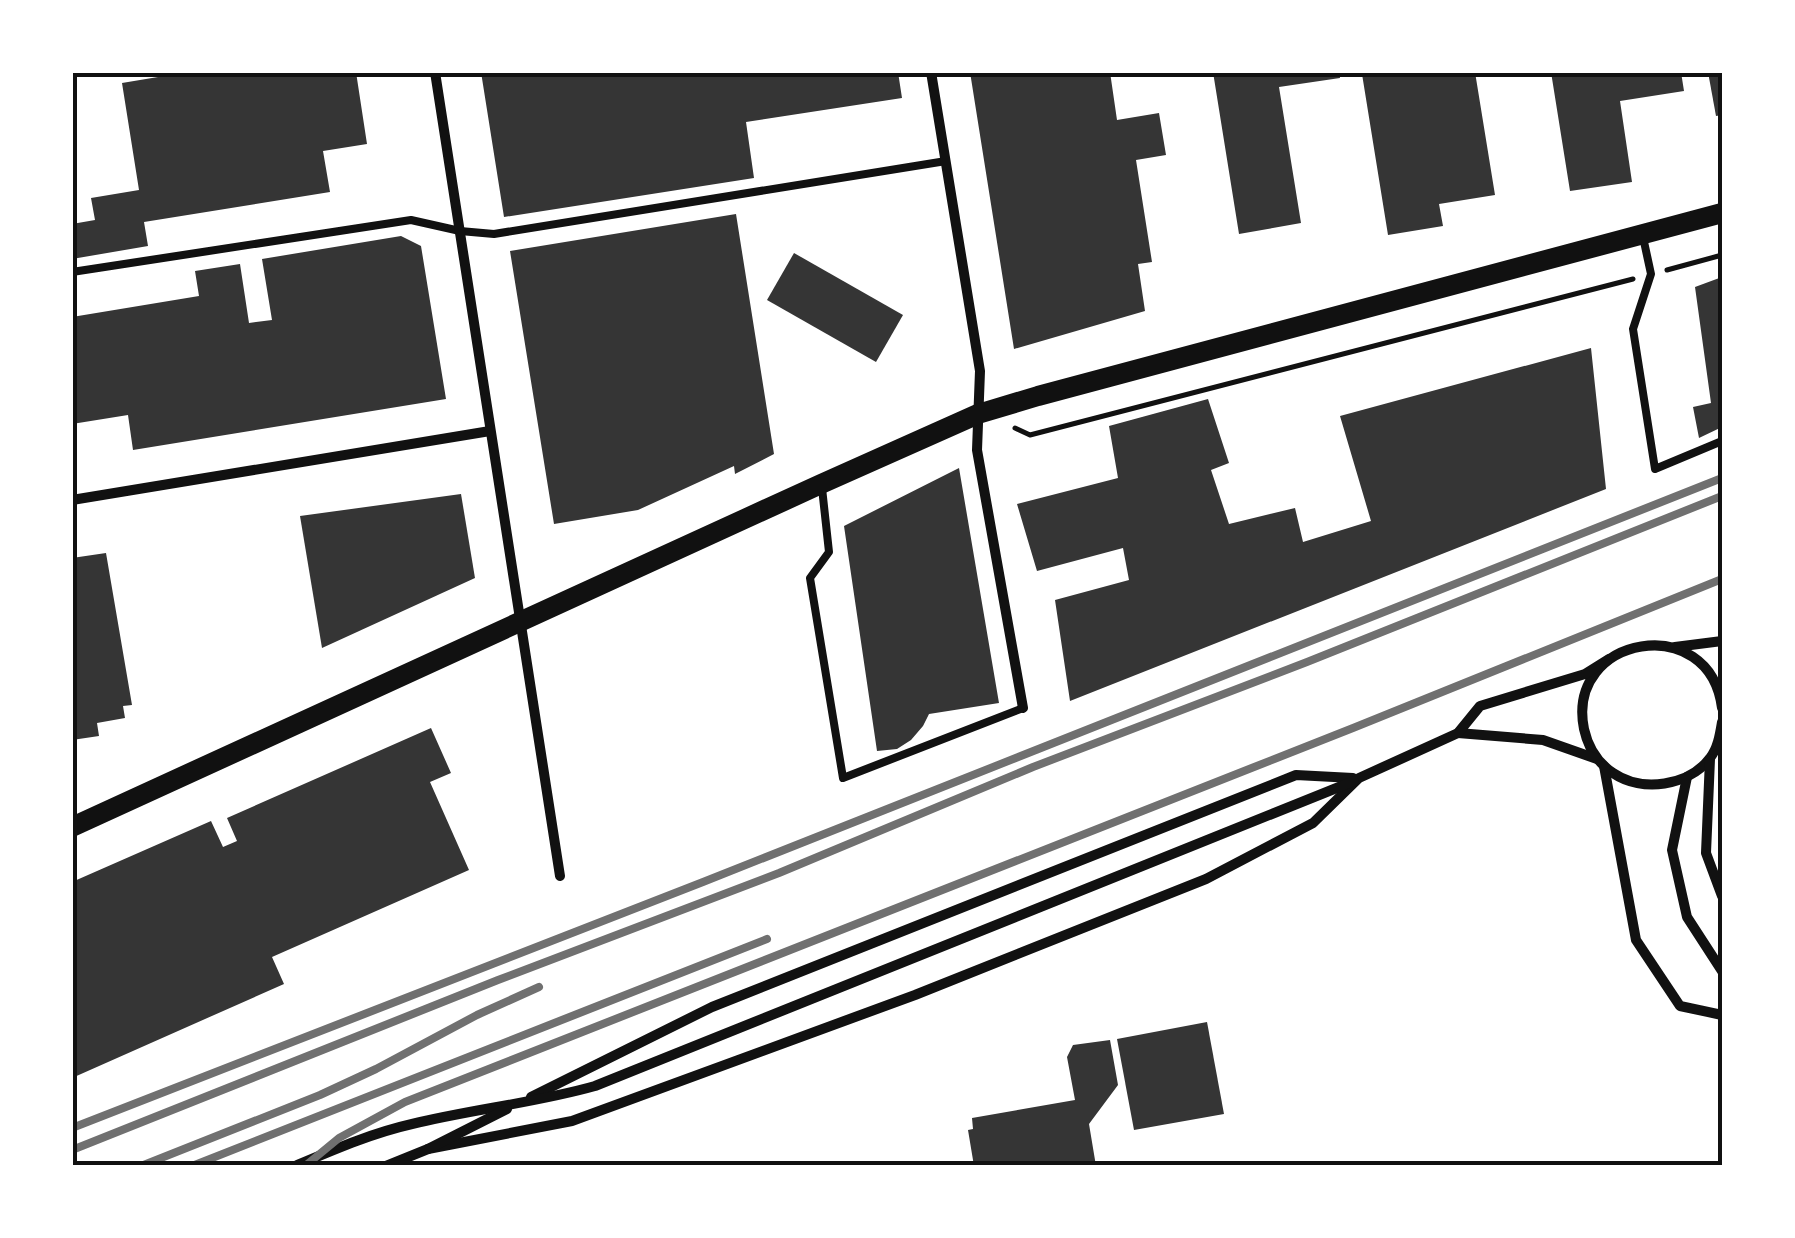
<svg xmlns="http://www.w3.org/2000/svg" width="1795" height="1238" font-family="'PT Sans',sans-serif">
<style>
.building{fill:#353535}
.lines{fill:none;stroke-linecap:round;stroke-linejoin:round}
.path{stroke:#111;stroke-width:5}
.service{stroke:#111;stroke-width:8}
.minor{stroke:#111;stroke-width:10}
.secondary{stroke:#111;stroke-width:20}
.rail{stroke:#707070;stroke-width:8}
.neatline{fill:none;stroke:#111;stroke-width:4}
</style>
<rect width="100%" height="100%" fill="#fff"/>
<g class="building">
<path d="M188,72H356L367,144L323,151L330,192L144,222L148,246L72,259V224L95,220L91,198L139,190L122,83Z"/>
<path d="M481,72H898L902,98L746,122L754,178L504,217Z"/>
<path d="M970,72H1110L1117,120L1159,113L1166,155L1136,160L1152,262L1138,264L1145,311L1014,349Z"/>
<path d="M1213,72H1339L1340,78L1279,87L1301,223L1239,234Z"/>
<path d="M1373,72H1475L1495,195L1439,204L1443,226L1388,235L1362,74Z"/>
<path d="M1551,72H1681L1684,91L1620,101L1632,182L1570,191Z"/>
<path d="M1708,72H1722V115L1716,116Z"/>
<path d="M736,214L774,454L735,474L734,466L638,510L554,524L510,251Z"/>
<path d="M401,236L421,246L446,399L133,450L128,415L72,424V317L199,296L195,271L240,264L249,323L272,320L262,259Z"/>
<path d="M794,253L903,315L876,362L767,300Z"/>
<path d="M1722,277V427L1699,438L1693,407L1711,403L1695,287Z"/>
<path d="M1591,348L1606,489L1070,701L1055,600L1129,580L1123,548L1037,571L1017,504L1118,478L1109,426L1208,399L1229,463L1211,470L1229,524L1295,508L1303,542L1371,521L1340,416Z"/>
<path d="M959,468L999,703L929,714L923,726L911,740L897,749L877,751L844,526Z"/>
<path d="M461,494L475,578L322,648L300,516Z"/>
<path d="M106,553L132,705L123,706L125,718L97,723L99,736L72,740V558Z"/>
<path d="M431,728L451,773L430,782L469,870L272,957L284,984L72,1078V882L211,821L223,847L237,841L227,818Z"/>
<path d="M1207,1022L1224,1114L1134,1130L1117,1039Z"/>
<path d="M1110,1040L1118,1085L1089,1124L1096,1166H974L968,1130L973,1129L972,1118L1075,1100L1067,1057L1073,1045Z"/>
</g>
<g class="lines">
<g class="path">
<path d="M1667,270L1722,255"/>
<path d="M1015,428L1030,435L1633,279"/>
</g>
<g class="service">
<path d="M1643,237L1651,274L1633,329L1655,469L1722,441"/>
<path d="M72,272L411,220L460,231L494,234L946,161"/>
<path d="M822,488L829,552L810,578L843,778L1023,708"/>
</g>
<g class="minor">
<path d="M435,72L560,876"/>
<path d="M931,72L980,371L977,450L1023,708"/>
<path d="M72,500L490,431"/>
<path d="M1675,647L1722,641"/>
<path d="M1722,708C1710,610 1565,635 1584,729C1588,747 1598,763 1613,773C1642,793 1689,786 1710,758C1718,748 1720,734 1722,722"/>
<path d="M1458,733L1543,740L1597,759"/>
<path d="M1710,759L1706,853L1722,896"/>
<path d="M1604,766L1636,940L1680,1006L1722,1015"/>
<path d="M1687,777L1672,850L1687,917L1722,971"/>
<path d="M531,1097L712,1007L1296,775L1353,778"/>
<path d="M428,1149L572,1121L915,995L1206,879L1313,823L1359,778L1458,733L1480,706L1585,674L1609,659"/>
<path d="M295,1166C333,1150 372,1133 412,1124C473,1109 535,1103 595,1086L1354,781"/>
<path d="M386,1166L428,1149L507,1109"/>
</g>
<path class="secondary" d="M72,827L821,484L978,414L1038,396L1722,213"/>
<g class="rail">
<path d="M72,1128L703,882L1722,478"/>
<path d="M72,1150L498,980L779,873L1033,767L1307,662L1722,496"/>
<path d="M141,1166L320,1095L376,1069L477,1015L539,987"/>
<path d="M192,1166L767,939"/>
<path d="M305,1166L339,1138L405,1102L1353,728L1722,579"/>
</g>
</g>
<rect width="1795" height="1238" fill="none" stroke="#ffffff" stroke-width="150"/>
<rect x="75" y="75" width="1645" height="1088" class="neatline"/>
</svg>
